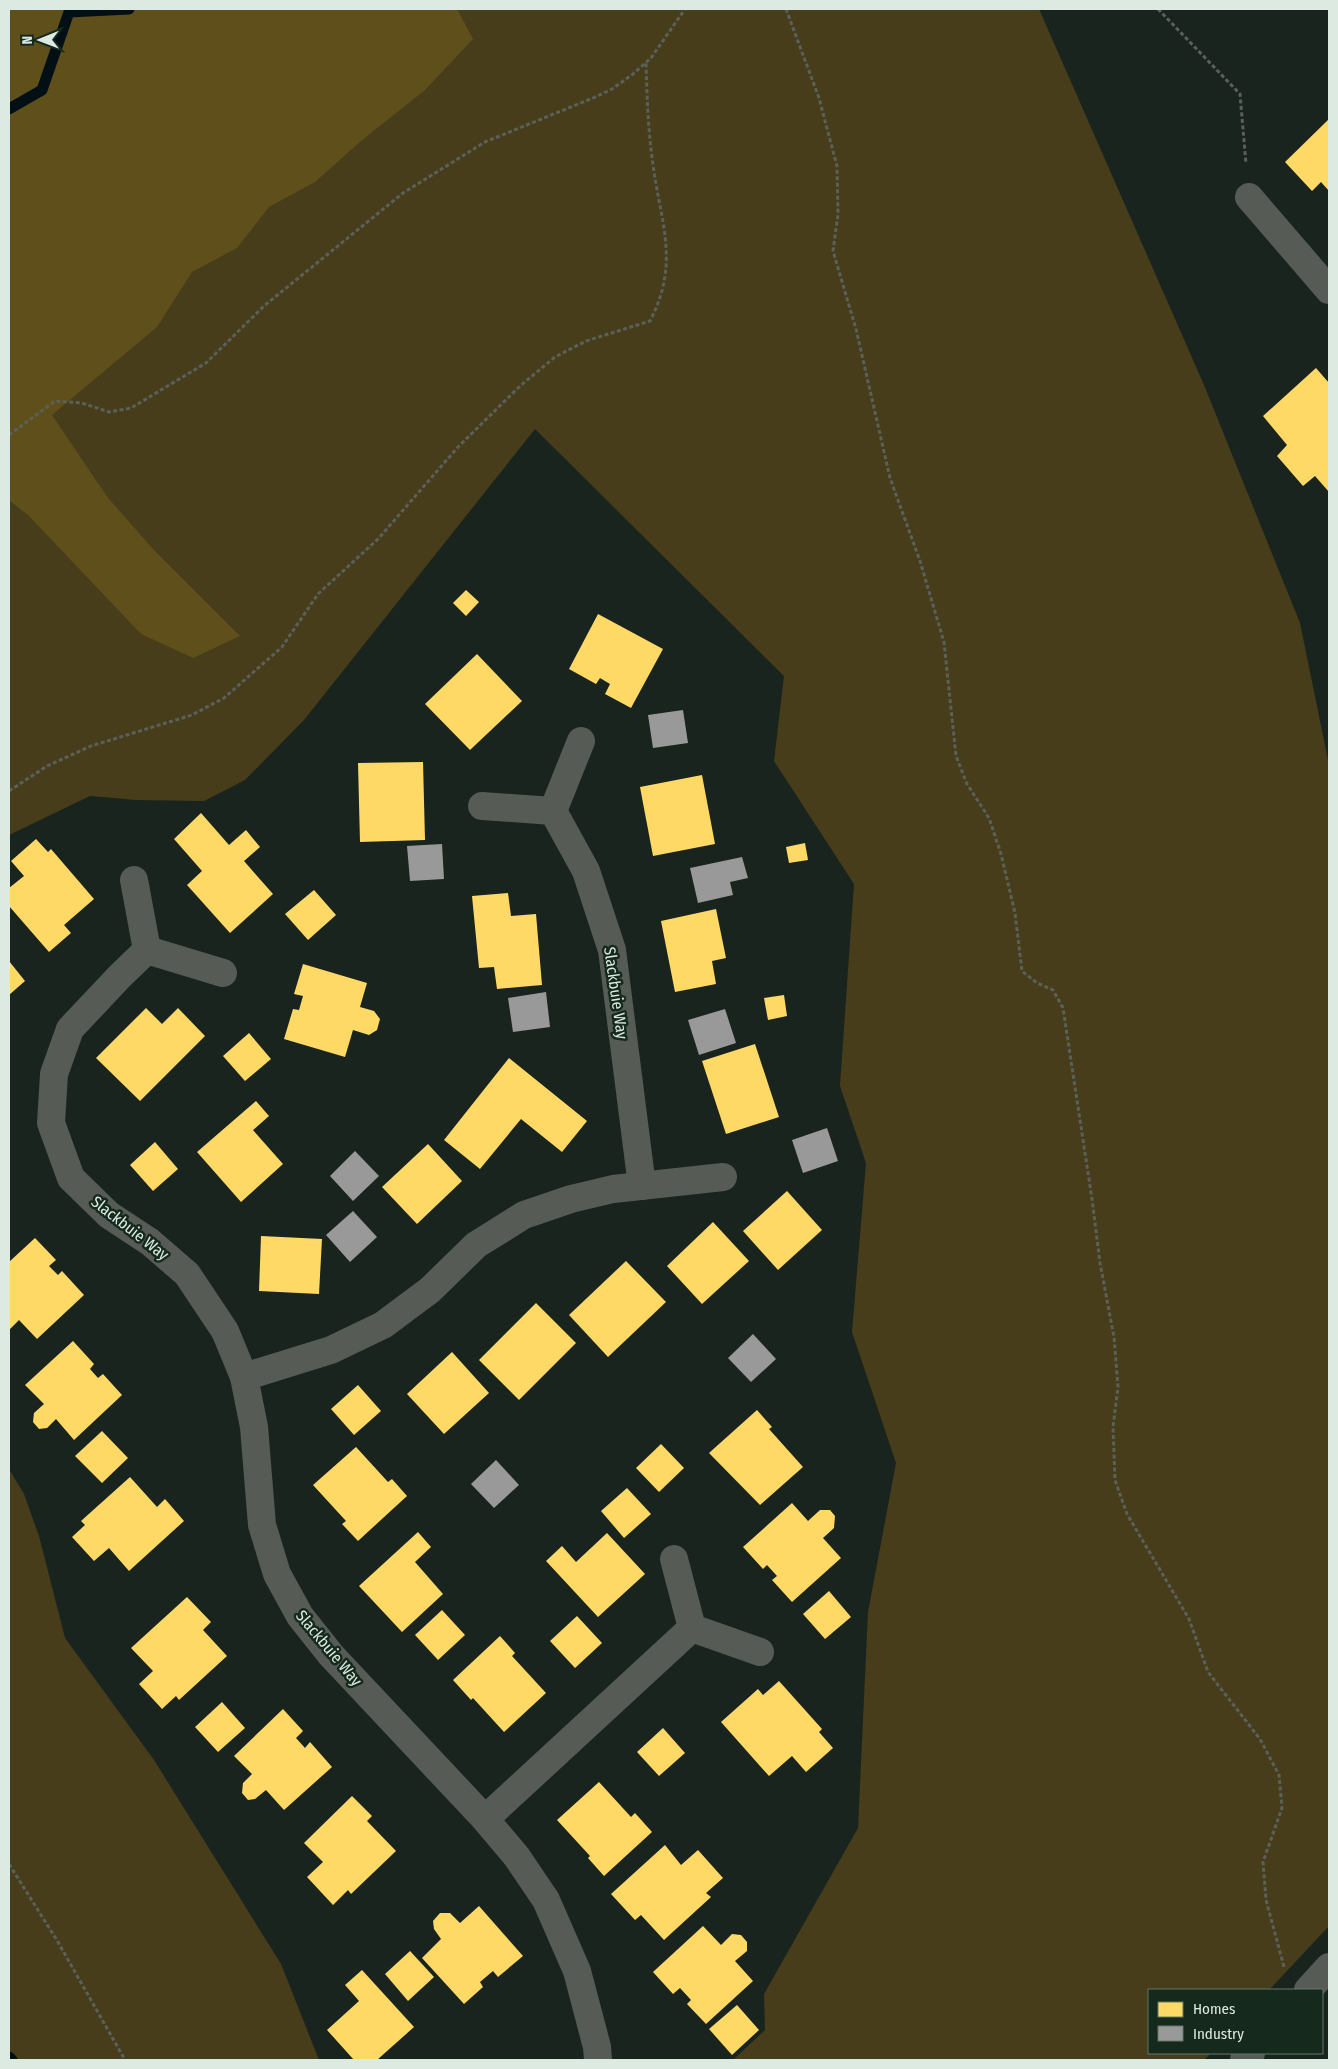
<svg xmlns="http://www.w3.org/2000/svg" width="1338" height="2069" font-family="'Fira Sans Condensed',sans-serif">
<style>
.green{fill:#483d1a}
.forest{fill:#5f4f1b}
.homes{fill:#ffd966}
.industry{fill:#999}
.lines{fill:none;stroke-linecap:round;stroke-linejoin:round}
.stream{stroke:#021016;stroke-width:11}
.path{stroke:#5b605a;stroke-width:3;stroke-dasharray:4 2.5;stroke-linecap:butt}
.minor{stroke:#565b56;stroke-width:28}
.labels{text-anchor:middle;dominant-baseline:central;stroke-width:5;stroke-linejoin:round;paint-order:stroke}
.street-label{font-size:16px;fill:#ddeae1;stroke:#15291d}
</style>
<rect width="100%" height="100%" fill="#1a241e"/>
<g class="green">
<path d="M9,9H1039L1204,385L1300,623L1329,765V1926L1269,1990H1149V2053H1211L1204,2060H733L765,2030L764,1994L858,1828L868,1612L896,1463L852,1332L866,1163L840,1086L854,884L774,761L784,676L535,429L304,720L245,780L204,801L136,800L90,796L9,835Z"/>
<path d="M9,1469L24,1494L39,1536L65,1638L154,1760L281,1964L319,2060H9Z"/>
</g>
<path class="forest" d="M9,9H457L473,39L425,90L361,141L315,182L269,207L237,248L192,272L157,327L52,415L108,498L154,550L240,636L193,658L141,634L29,516L9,500Z"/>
<g class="homes">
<path d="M1329,119V191L1321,182L1312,191L1285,162Z"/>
<path d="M1316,368L1329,383V492L1315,476L1303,486L1277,456L1287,445L1263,416Z"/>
<path d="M466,590L479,602L466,616L453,603Z"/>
<path d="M598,614L663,649L631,708L605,694L610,684L600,678L596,684L569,669Z"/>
<path d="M477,654L522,701L470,750L425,704Z"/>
<path d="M423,762L425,840L360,842L358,763Z"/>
<path d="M702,775L715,844L653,856L640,787Z"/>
<path d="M201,813L229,845L246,830L260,847L244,861L273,894L230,933L187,885L202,871L174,839Z"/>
<path d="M36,839L48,852L51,849L94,899L64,925L71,933L49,952L9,906V888L24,876L11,861Z"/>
<path d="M805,843L808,860L789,863L786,847Z"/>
<path d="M314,890L336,915L308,940L285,914Z"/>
<path d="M508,893L511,916L536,914L542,985L497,989L494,967L479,968L472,896Z"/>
<path d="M716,909L726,958L712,961L716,984L675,992L661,921Z"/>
<path d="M9,961L25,981L9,995Z"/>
<path d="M303,964L367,983L360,1007L374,1011L380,1019L377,1030L369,1035L353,1030L345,1057L284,1039L293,1009L299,1010L303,996L294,994Z"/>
<path d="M784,995L787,1016L768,1020L764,998Z"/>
<path d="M146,1008L162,1024L178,1008L205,1036L140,1101L96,1058Z"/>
<path d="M249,1033L271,1059L245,1081L223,1056Z"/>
<path d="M755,1044L779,1117L726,1134L702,1061Z"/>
<path d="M509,1058L587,1121L562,1152L521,1119L480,1169L444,1140Z"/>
<path d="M256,1101L269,1116L253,1130L283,1164L241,1202L197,1152Z"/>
<path d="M155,1142L178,1169L153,1191L130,1165Z"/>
<path d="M428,1144L462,1181L417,1224L382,1187Z"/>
<path d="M787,1191L822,1230L778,1270L743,1231Z"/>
<path d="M713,1222L749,1261L702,1304L667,1266Z"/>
<path d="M261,1236L322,1239L319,1294L259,1291Z"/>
<path d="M35,1238L56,1260L49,1266L58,1275L62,1271L84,1295L37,1339L19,1320L9,1330V1262Z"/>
<path d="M626,1261L666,1302L608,1357L569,1315Z"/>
<path d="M536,1303L576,1343L519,1400L479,1360Z"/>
<path d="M73,1341L94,1364L90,1369L98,1378L103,1374L122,1395L74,1440L56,1419L47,1428L39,1429L33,1422L34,1413L44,1404L25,1385Z"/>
<path d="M452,1352L489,1393L444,1434L407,1394Z"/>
<path d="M358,1385L381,1411L354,1435L331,1409Z"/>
<path d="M757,1410L772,1427L769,1429L803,1467L760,1505L709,1453Z"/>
<path d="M102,1431L128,1458L102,1483L75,1456Z"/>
<path d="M661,1444L684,1468L659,1492L636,1468Z"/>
<path d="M356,1447L388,1482L392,1479L407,1496L358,1541L342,1524L346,1521L313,1485Z"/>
<path d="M130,1477L157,1507L165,1499L184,1521L129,1571L109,1548L94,1561L72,1537L85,1525L81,1521Z"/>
<path d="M627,1488L651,1514L624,1538L601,1511Z"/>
<path d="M792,1503L808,1521L820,1510H830L835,1516L834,1528L823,1538L841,1558L792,1602L772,1580L777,1576L767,1565L763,1569L743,1547Z"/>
<path d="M418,1532L431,1547L415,1562L443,1594L402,1632L359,1586Z"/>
<path d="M607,1533L645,1574L598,1617L546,1561L562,1546L576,1562Z"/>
<path d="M829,1591L851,1617L825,1639L803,1614Z"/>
<path d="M187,1597L211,1622L203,1630L227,1656L179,1700L176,1696L162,1709L139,1684L153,1671L131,1648Z"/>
<path d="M442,1610L465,1635L438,1660L415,1635Z"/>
<path d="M577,1616L602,1643L575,1668L550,1641Z"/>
<path d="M500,1636L515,1653L512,1656L546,1693L504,1732L473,1698L471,1700L453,1680Z"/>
<path d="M779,1681L822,1729L819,1732L833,1748L806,1772L792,1756L769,1776L721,1722L758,1689L763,1695Z"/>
<path d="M222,1702L245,1728L218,1752L195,1727Z"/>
<path d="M283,1709L303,1731L296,1738L305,1748L310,1742L332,1767L284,1810L266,1790L255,1799L248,1800L242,1793L243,1783L252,1774L234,1756Z"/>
<path d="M663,1728L685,1753L659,1776L637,1752Z"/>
<path d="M599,1782L631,1817L635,1813L652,1832L604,1876L588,1858L590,1856L557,1820Z"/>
<path d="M352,1796L372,1816L367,1821L396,1851L351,1894L348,1890L333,1905L307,1877L323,1862L304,1843Z"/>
<path d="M665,1845L681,1865L698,1850L723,1878L706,1893L711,1897L664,1940L641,1915L635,1920L611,1894Z"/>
<path d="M479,1906L523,1956L498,1977L493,1971L480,1982L483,1987L464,2004L422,1958L441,1939L434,1929L433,1921L440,1913H450L460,1923Z"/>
<path d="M703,1926L721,1945L732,1934L741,1935L747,1942V1951L735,1961L753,1981L706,2024L687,2004L691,2000L680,1988L673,1994L653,1972Z"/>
<path d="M410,1951L434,1977L408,2001L385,1974Z"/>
<path d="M362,1970L414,2027L377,2060H354L327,2030L359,2001L345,1985Z"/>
<path d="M737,2005L759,2030L732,2055L709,2029Z"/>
</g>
<g class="industry">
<path d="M683,710L688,743L653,748L648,715Z"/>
<path d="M442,844L444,879L410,881L407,846Z"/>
<path d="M742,857L748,878L730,882L733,895L698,903L690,868Z"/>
<path d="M546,992L550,1027L513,1032L508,998Z"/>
<path d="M725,1009L736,1043L699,1055L688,1020Z"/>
<path d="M827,1128L838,1161L803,1173L792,1140Z"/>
<path d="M355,1151L379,1176L353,1201L330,1176Z"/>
<path d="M353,1211L377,1237L350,1262L326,1235Z"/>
<path d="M753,1334L776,1359L751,1382L728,1358Z"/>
<path d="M496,1460L519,1485L494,1508L471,1484Z"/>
</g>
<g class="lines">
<g class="stream">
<path d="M9,109L42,90L69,12L129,9"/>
<path d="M9,2057L12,2060"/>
</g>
<g class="path">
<path d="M786,9L819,98L837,166L838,214L833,251L856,329L890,478L920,561L944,642L956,756L967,784L989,818L1001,854L1015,913L1022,971L1037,983L1053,990L1063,1008L1092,1199L1100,1263L1114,1337L1118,1387L1113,1427L1115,1480L1127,1514L1189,1619L1208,1672L1260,1739L1279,1775L1282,1808L1263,1862L1266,1900L1284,1967"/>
<path d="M1158,9L1240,94L1246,164"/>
<path d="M9,435L55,401L82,403L109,412L131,408L206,363L264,306L403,193L485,142L593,98L612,89L633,74L651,58L685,9"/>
<path d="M9,791L47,766L91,746L192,715L224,698L282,647L318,594L378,539L458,447L520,386L555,357L586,341L650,321C680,263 661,224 653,165C648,130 647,96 646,62"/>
<path d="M9,1864L58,1942L125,2060"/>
</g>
<g class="minor">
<path d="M1249,197L1329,290"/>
<path d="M482,806L553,811L586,871L612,950L642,1186"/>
<path d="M553,811L581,741"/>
<path d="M134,880L147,950L223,973"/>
<path d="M147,950L120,976L70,1029L54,1074L51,1123L71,1178L109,1215L150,1242L187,1274L225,1331L244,1377L254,1427L262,1525L277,1574L300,1616L331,1655L485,1819L517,1857L546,1900L577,1971L597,2047L598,2060"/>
<path d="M244,1377L331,1350L383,1325L430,1290L476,1245L524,1215L571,1199L613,1189L723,1177"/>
<path d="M674,1559L692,1628L760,1652"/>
<path d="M485,1819L692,1628"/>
<path d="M1308,1990L1329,1967"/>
<path d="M1244,2060L1251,2053"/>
</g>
</g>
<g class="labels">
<g class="street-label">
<text transform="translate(616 993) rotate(82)">Slackbuie Way</text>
<text transform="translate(130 1228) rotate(38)">Slackbuie Way</text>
<text transform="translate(329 1648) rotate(50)">Slackbuie Way</text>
</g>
</g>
<rect width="1338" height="2069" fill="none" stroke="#ddeae1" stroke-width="20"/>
<rect x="1148" y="1989" width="175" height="65" fill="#15291d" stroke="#65766b"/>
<rect x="1158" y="2002" width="25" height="15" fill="#ffd966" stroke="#65766b"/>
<text x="1193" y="2014" font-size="15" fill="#ddeae1">Homes</text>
<rect x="1158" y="2026" width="25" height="15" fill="#999999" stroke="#65766b"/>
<text x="1193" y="2039" font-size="15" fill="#ddeae1">Industry</text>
<g transform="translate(40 40) rotate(269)" stroke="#15291d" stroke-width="4" paint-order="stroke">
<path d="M0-4L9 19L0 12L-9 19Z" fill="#ddeae1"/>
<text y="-8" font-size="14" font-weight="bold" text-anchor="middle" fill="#ddeae1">N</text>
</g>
</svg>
